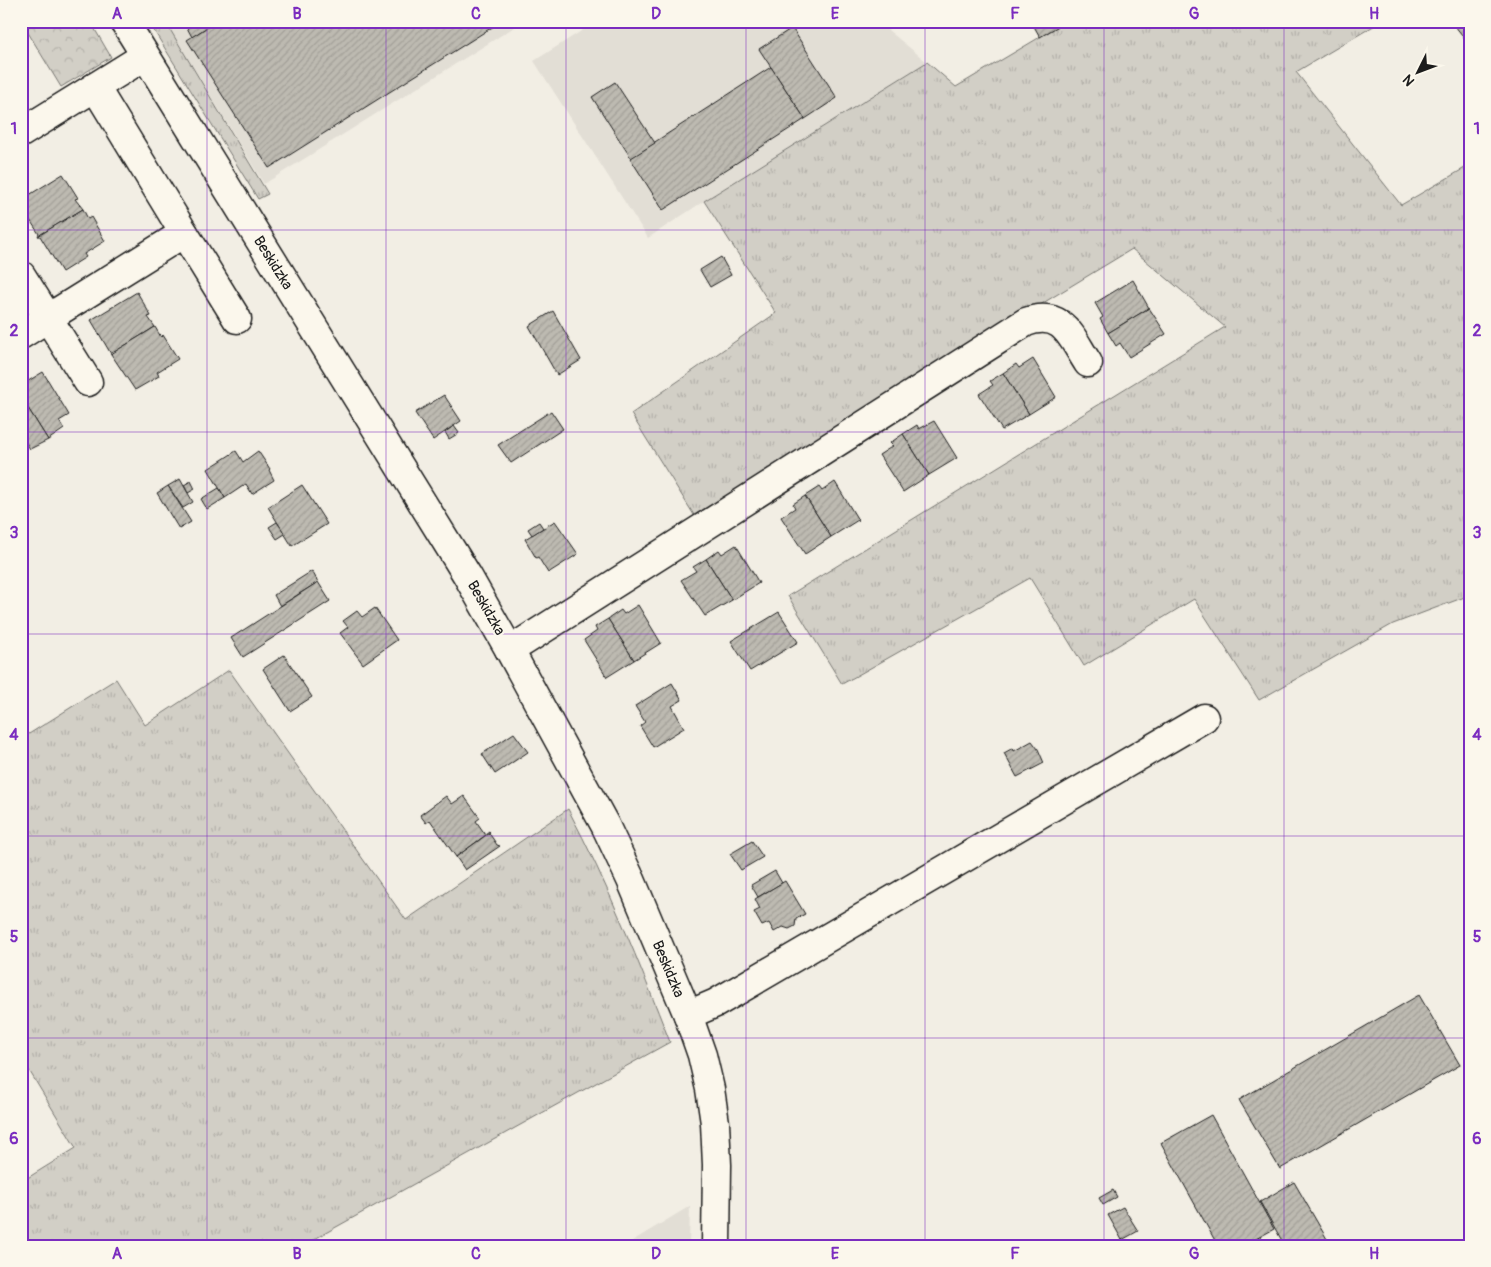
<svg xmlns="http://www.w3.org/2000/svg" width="1491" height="1267" font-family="Pangolin,sans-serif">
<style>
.built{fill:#e2ded5}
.grass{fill:url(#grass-tufts);stroke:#777671}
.forest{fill:url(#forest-crowns);stroke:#777671}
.building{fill:url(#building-hatch);stroke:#1c1c1c}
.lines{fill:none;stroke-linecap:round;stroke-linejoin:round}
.minor-casing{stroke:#1c1c1c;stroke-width:31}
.minor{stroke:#fbf7ec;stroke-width:28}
.grid{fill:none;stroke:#7b2cbf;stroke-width:1;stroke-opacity:0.55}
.labels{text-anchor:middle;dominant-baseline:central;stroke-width:4.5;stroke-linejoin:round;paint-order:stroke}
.street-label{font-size:15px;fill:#1c1c1c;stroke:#fbf7ec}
.neatline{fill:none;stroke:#7b2cbf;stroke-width:2}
.grid-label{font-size:16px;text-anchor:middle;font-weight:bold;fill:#7b2cbf}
</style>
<defs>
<pattern id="grass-tufts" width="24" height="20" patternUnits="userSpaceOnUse" patternTransform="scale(1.25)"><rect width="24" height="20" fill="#d2cfc6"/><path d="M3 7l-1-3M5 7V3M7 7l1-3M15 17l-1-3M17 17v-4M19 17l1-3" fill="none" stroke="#b4b1aa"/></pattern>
<pattern id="forest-crowns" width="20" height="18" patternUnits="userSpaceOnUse" patternTransform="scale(1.25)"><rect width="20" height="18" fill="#d2cfc6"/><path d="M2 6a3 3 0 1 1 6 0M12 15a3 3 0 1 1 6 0" fill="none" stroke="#b4b1aa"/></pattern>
<pattern id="building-hatch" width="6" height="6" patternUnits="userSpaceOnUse" patternTransform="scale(1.25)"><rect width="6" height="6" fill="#bdbab1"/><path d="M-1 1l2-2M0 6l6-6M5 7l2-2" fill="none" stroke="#a29f98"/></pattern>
</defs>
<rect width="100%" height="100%" fill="#f2eee4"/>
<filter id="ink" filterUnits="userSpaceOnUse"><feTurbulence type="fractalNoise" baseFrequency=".02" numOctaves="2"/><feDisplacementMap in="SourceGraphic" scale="10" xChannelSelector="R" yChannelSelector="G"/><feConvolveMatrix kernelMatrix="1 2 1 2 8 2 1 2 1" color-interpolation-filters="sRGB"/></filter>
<g filter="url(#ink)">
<g class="built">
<path d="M165,21H524L264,184Z"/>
<path d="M597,21H877L927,62L704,201L648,238L534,61Z"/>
<path d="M690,1206L689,1246H624Z"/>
</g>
<g class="grass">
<path d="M148,21H165L268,194L258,199Z"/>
<path d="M1067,21H1382L1296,72L1401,205L1470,165V595L1393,624L1259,700L1194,599L1084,666L1030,578L842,684L788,596L1225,327L1132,249L694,515L631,414L776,313L704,201L927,62L956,87Z"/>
<path d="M229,670L406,920L568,809C608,884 639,963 670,1042L302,1246H21V1182L76,1148L21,1057V739L116,679L145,725Z"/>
</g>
<path class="forest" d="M21,21H90L111,57L61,87Z"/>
<g class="building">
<path d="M176,21H217L192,37L185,24L180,27Z"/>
<path d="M217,21H502L269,168L187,40Z"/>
<path d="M1031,21H1067L1040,37Z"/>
<path d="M1451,21H1470V45Z"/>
<path d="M792,28L837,98L805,119L759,49Z"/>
<path d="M771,67L805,119L663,210L630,158Z"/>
<path d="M615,82L655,143L631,158L592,97Z"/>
<path d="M63,174L78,198L75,199L83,209L38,236L39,234L21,206V200Z"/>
<path d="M83,209L88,219L91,217L105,241L84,254L86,257L62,272L40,236H38Z"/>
<path d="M721,257L731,275L710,287L700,270Z"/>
<path d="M1133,280L1149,308L1108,333L1100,319L1103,317L1095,303Z"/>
<path d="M137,292L151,316L148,317L155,327L111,354L91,320Z"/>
<path d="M1149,308L1166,334L1129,357L1120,343L1116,346L1108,333Z"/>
<path d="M553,311L581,360L557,375L529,326Z"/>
<path d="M155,327L161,337L163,335L178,359L157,372L159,376L135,390L111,354Z"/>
<path d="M1033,359L1056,397L1029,414L1003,373L1016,364L1019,368Z"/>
<path d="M43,372L69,415L59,421L64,429L48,440L21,397V388L27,385L25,383Z"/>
<path d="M1003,373L1029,414L1002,430L979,394L993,385L990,381Z"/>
<path d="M444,395L461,421L433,440L415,413Z"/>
<path d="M21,397L48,440L30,449L25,441L21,443Z"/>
<path d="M551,411L563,429L511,463L498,445Z"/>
<path d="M934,421L957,458L929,475L903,434L917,425L919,429Z"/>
<path d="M454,426L459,433L449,439L445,432Z"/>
<path d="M903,434L929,475L903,492L879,455L893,446L890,443Z"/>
<path d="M236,451L243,462L258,451L270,469L269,470L274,480L252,494L246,484L225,498L208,469Z"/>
<path d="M180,479L193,502L183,508L168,486Z"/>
<path d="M191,481L195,489L188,493L184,485Z"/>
<path d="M835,482L858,520L831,537L805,496L819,487L822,491Z"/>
<path d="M302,485L327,524L292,546L268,507Z"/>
<path d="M168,486L191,522L179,529L157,493Z"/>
<path d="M219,488L225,498L207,509L201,499Z"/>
<path d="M805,496L831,537L805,554L781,517L795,508L793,504Z"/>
<path d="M555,521L578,554L548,573L538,557L536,558L525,539Z"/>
<path d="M277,522L285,534L277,539L269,527Z"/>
<path d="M539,522L543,528L532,535L528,529Z"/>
<path d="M736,545L759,583L732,600L706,559L719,550L722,554Z"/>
<path d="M706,559L732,600L705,616L681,580L696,571L693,567Z"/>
<path d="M312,571L318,582L280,606L274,595Z"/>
<path d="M318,582L330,601L243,657L231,638Z"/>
<path d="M638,605L661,643L634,660L608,619L621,610L624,614Z"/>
<path d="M375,608L397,640L363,664L340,633L348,627L343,621L357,611L362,617Z"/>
<path d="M779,612L798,642L750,671L731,641Z"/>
<path d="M608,619L634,660L607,677L584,640L597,631L595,627Z"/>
<path d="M284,655L312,697L290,711L263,669Z"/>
<path d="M672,683L682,700L672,706L684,728L653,747L640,726L645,722L635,706Z"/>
<path d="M514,733L528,752L495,774L482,754Z"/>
<path d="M1032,741L1038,749L1044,763L1017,777L1004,753L1013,748L1014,751Z"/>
<path d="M446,796L452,804L464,796L480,818L476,821L485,834L489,831L490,832L456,857L430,820L426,823L420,815Z"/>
<path d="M489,833L497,845L500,846L465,870L456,857Z"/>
<path d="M752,841L763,857L741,870L730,854Z"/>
<path d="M775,871L782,883L758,897L751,885Z"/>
<path d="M785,881L805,914L796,919L795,926L789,929L783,927L774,932L769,923L762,926L754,912L760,909L755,899Z"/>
<path d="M1419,995L1460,1065L1280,1169L1239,1100Z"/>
<path d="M1211,1115L1274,1229L1243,1246H1218L1161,1143Z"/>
<path d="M1294,1182L1331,1246H1285L1260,1202Z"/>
<path d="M1113,1190L1117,1197L1103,1205L1099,1198Z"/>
<path d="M1123,1207L1138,1231L1122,1240L1108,1215Z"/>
</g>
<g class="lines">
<g class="minor-casing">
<g id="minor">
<path d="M124,21L467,575L509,649L605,825L631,880L688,1015L702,1055L710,1089L715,1123L717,1165L716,1246"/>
<path d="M21,133L145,56"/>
<path d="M184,233L237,319"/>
<path d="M21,275L48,318L21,335"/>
<path d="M88,382L48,318L184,233L95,87"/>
<path d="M509,649L523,642L1026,322C1063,309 1071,337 1088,363"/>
<path d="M688,1015L716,1003L1204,718"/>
</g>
</g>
<use href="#minor" class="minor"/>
</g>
</g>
<path class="grid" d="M207,21V1246M386,21V1246M566,21V1246M746,21V1246M925,21V1246M1104,21V1246M1284,21V1246M21,230H1470M21,432H1470M21,634H1470M21,836H1470M21,1038H1470"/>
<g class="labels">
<g class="street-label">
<text transform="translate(273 263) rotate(58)">Beskidzka</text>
<text transform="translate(486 608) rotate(60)">Beskidzka</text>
<text transform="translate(668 969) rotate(67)">Beskidzka</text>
</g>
</g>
<rect width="1491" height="1267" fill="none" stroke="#fbf7ec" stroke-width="55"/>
<g transform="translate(1418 72) rotate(228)" stroke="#fbf7ec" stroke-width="4" paint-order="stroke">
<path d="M0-4L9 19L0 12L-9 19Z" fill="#1c1c1c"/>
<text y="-8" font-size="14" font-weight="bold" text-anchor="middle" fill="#1c1c1c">N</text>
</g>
<rect x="28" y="28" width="1436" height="1212" class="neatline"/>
<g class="grid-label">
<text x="117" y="19">A</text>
<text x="297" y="19">B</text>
<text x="476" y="19">C</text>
<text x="656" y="19">D</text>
<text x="835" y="19">E</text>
<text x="1015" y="19">F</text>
<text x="1194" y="19">G</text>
<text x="1374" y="19">H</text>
<text x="14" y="134">1</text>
<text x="1477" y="134">1</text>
<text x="14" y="336">2</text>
<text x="1477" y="336">2</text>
<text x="14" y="538">3</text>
<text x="1477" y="538">3</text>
<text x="14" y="740">4</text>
<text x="1477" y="740">4</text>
<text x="14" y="942">5</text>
<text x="1477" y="942">5</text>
<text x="14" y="1144">6</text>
<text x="1477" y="1144">6</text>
<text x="117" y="1259">A</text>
<text x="297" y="1259">B</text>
<text x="476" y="1259">C</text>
<text x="656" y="1259">D</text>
<text x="835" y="1259">E</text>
<text x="1015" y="1259">F</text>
<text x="1194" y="1259">G</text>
<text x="1374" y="1259">H</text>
</g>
</svg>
